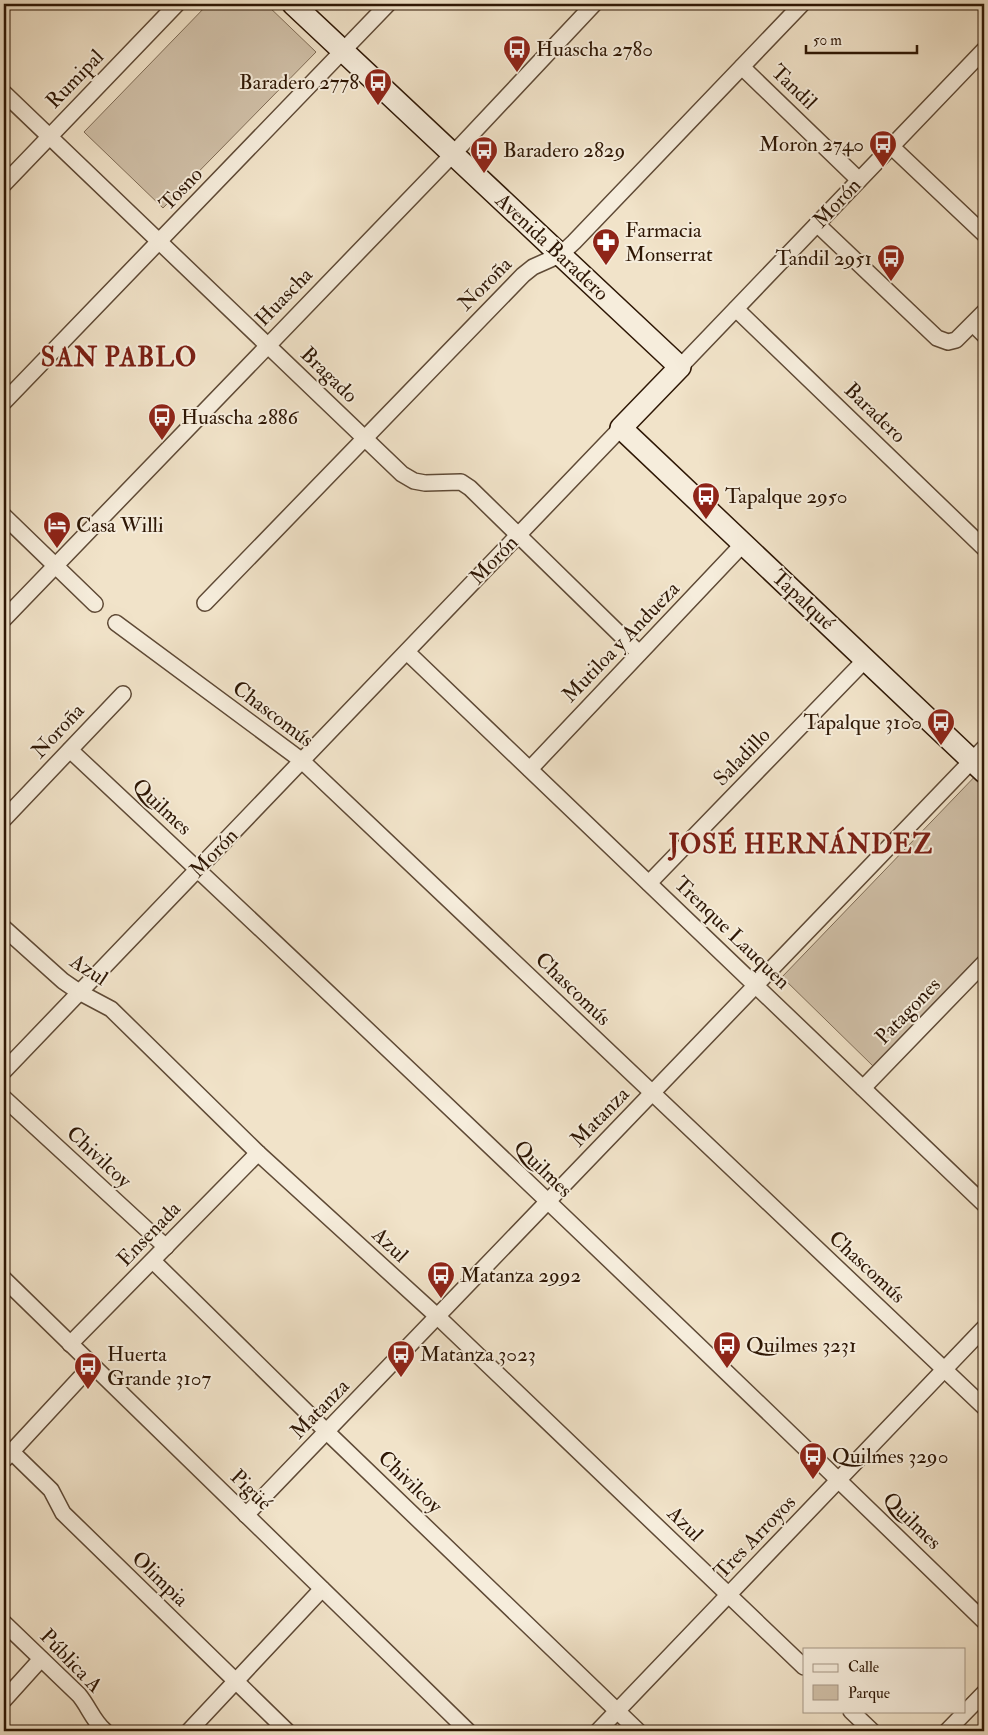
<svg xmlns="http://www.w3.org/2000/svg" width="988" height="1735" font-family="'IM FELL Double Pica',serif">
<style>
.green{fill:#d0c0a8;stroke:#7f6c56}
.lines{fill:none;stroke-linecap:round;stroke-linejoin:round}
.minor-casing{stroke:#5f4a36;stroke-width:18}
.secondary-casing{stroke:#2e1705;stroke-width:24}
.minor{stroke:#f6eddc;stroke-width:15}
.secondary{stroke:#f6eddc;stroke-width:21}
.labels{text-anchor:middle;dominant-baseline:central;stroke-width:4;stroke-linejoin:round;paint-order:stroke}
.poi-label{font-size:21px;fill:#2e1705;stroke:#f6eddc;text-anchor:start}
.street-label{font-size:21px;fill:#2e1705;stroke:#f6eddc}
.district-label{font-size:26px;font-weight:bold;letter-spacing:1px;fill:#7a1f14;stroke:#f6eddc}
</style>
<rect width="100%" height="100%" fill="#f1e3c9"/>
<filter id="stains"><feTurbulence type="fractalNoise" baseFrequency=".004" numOctaves="4"/><feColorMatrix values="0 0 0 0 .2 0 0 0 0 .09 0 0 0 0 .02 0 0 0 .5 -.17"/></filter>
<radialGradient id="worn" r=".72"><stop offset=".6" stop-color="#630" stop-opacity="0"/><stop offset="1" stop-color="#630" stop-opacity=".3"/></radialGradient>
<g class="green">
<path d="M208,4H266L316,52L163,208L84,132Z"/>
<path d="M982,769L984,771V951L873,1066L782,977Z"/>
</g>
<g class="lines">
<g class="minor-casing">
<g id="minor">
<path d="M742,67L859,180"/>
<path d="M4,93L402,474L414,481L425,483L461,482L470,488L639,653"/>
<path d="M892,147L984,234"/>
<path d="M4,184L177,4"/>
<path d="M817,224L937,338L948,342L956,340L984,312"/>
<path d="M736,309L984,548"/>
<path d="M973,324L984,335"/>
<path d="M680,367L984,50"/>
<path d="M4,402L388,4"/>
<path d="M4,516L95,604"/>
<path d="M205,603L523,275L533,267L560,255L574,242L802,4"/>
<path d="M4,619L453,154L594,4"/>
<path d="M116,623L301,760L984,1407"/>
<path d="M407,652L984,1204"/>
<path d="M70,750C377,1037 682,1328 984,1621"/>
<path d="M530,769L743,544"/>
<path d="M4,819L123,694"/>
<path d="M649,883L865,660"/>
<path d="M4,928L63,981L79,992L111,1009L258,1153L438,1317L804,1667"/>
<path d="M4,1071L621,428"/>
<path d="M863,1088L984,963"/>
<path d="M4,1098L166,1247"/>
<path d="M153,1261L327,1432L638,1731"/>
<path d="M4,1279L468,1731"/>
<path d="M70,1344L258,1153"/>
<path d="M12,1452L51,1490L63,1513L287,1731"/>
<path d="M4,1460L92,1365"/>
<path d="M246,1515L984,748"/>
<path d="M4,1623L79,1695C89,1707 93,1721 105,1731"/>
<path d="M4,1700L41,1659"/>
<path d="M851,1711L872,1731"/>
<path d="M189,1731L322,1589"/>
<path d="M598,1731L984,1328"/>
<path d="M947,1731L984,1693"/>
</g>
</g>
<g class="secondary-casing">
<path id="secondary" d="M293,4L680,367L621,428L984,772"/>
</g>
<use href="#minor" class="minor"/>
<use href="#secondary" class="secondary"/>
</g>
<defs>
<g id="bus-pin" transform="scale(1.4375)"><path d="M0 17L-7.5 6A9.5 9.5 0 1 1 7.5 6Z" fill="#8f2418" stroke="#f6eddc"/><path d="M-5-6H5V4H4V6H2V4H-2V6H-4V4H-5ZM-3.5-4V0h7V-4ZM-3.5 1.2v1.5H-2V1.2ZM2 1.2v1.5H3.5V1.2Z" fill="#fff"/></g>
<g id="pharmacy-pin" transform="scale(1.4375)"><path d="M0 17L-7.5 6A9.5 9.5 0 1 1 7.5 6Z" fill="#8f2418" stroke="#f6eddc"/><path d="M-2-6h4v4h4v4h-4v4h-4v-4h-4v-4h4Z" fill="#fff"/></g>
<g id="hotel-pin" transform="scale(1.4375)"><path d="M0 17L-7.5 6A9.5 9.5 0 1 1 7.5 6Z" fill="#8f2418" stroke="#f6eddc"/><path d="M-6-4.5h1.5V1H6V5H4.5V3h-9V5H-6ZM-4 0a1.8 1.8 0 1 1 3.6 0ZM.5 0V-2.5h3Q6-2.5 6 0Z" fill="#fff"/></g>
</defs>
<g fill-rule="evenodd">
<use href="#bus-pin" x="517" y="49"/>
<use href="#bus-pin" x="378" y="82"/>
<use href="#bus-pin" x="883" y="144"/>
<use href="#bus-pin" x="484" y="150"/>
<use href="#pharmacy-pin" x="606" y="242"/>
<use href="#bus-pin" x="891" y="258"/>
<use href="#bus-pin" x="162" y="417"/>
<use href="#bus-pin" x="706" y="496"/>
<use href="#hotel-pin" x="57" y="525"/>
<use href="#bus-pin" x="941" y="722"/>
<use href="#bus-pin" x="441" y="1275"/>
<use href="#bus-pin" x="727" y="1345"/>
<use href="#bus-pin" x="401" y="1354"/>
<use href="#bus-pin" x="88" y="1366"/>
<use href="#bus-pin" x="813" y="1456"/>
</g>
<g class="labels">
<g class="poi-label">
<text x="536" y="49">Huascha 2780</text>
<text x="359" y="82" text-anchor="end">Baradero 2778</text>
<text x="864" y="144" text-anchor="end">Moron 2740</text>
<text x="503" y="150">Baradero 2829</text>
<text x="625" y="230">Farmacia<tspan x="625" dy="24">Monserrat</tspan></text>
<text x="872" y="258" text-anchor="end">Tandil 2951</text>
<text x="181" y="417">Huascha 2886</text>
<text x="725" y="496">Tapalque 2950</text>
<text x="76" y="525">Casa Willi</text>
<text x="922" y="722" text-anchor="end">Tapalque 3100</text>
<text x="460" y="1275">Matanza 2992</text>
<text x="746" y="1345">Quilmes 3231</text>
<text x="107" y="1354">Huerta<tspan x="107" dy="24">Grande 3107</tspan></text>
<text x="420" y="1354">Matanza 3023</text>
<text x="832" y="1456">Quilmes 3290</text>
</g>
<g class="street-label">
<text transform="translate(75 79) rotate(-46)">Rumipal</text>
<text transform="translate(794 87) rotate(44)">Tandil</text>
<text transform="translate(181 189) rotate(-46)">Tosno</text>
<text transform="translate(837 203) rotate(-47)">Morón</text>
<text transform="translate(552 247) rotate(43)">Avenida Baradero</text>
<text transform="translate(485 284) rotate(-45)">Noroña</text>
<text transform="translate(284 297) rotate(-46)">Huascha</text>
<text transform="translate(329 375) rotate(44)">Bragado</text>
<text transform="translate(875 413) rotate(44)">Baradero</text>
<text transform="translate(494 560) rotate(-46)">Morón</text>
<text transform="translate(803 600) rotate(43)">Tapalqué</text>
<text transform="translate(621 642) rotate(-46)">Mutiloa y Andueza</text>
<text transform="translate(273 714) rotate(37)">Chascomús</text>
<text transform="translate(58 731) rotate(-47)">Noroña</text>
<text transform="translate(742 757) rotate(-46)">Saladillo</text>
<text transform="translate(162 807) rotate(43)">Quilmes</text>
<text transform="translate(214 853) rotate(-46)">Morón</text>
<text transform="translate(732 933) rotate(44)">Trenque Lauquen</text>
<text transform="translate(89 970) rotate(33)">Azul</text>
<text transform="translate(573 989) rotate(44)">Chascomús</text>
<text transform="translate(908 1011) rotate(-46)">Patagones</text>
<text transform="translate(600 1117) rotate(-46)">Matanza</text>
<text transform="translate(99 1157) rotate(43)">Chivilcoy</text>
<text transform="translate(543 1169) rotate(44)">Quilmes</text>
<text transform="translate(149 1234) rotate(-46)">Ensenada</text>
<text transform="translate(390 1245) rotate(43)">Azul</text>
<text transform="translate(867 1267) rotate(43)">Chascomús</text>
<text transform="translate(320 1409) rotate(-46)">Matanza</text>
<text transform="translate(410 1482) rotate(44)">Chivilcoy</text>
<text transform="translate(251 1490) rotate(44)">Pigüé</text>
<text transform="translate(912 1521) rotate(44)">Quilmes</text>
<text transform="translate(685 1524) rotate(44)">Azul</text>
<text transform="translate(755 1537) rotate(-46)">Tres Arroyos</text>
<text transform="translate(160 1579) rotate(44)">Olimpia</text>
<text transform="translate(71 1661) rotate(46)">Pública A</text>
</g>
<g class="district-label">
<text x="119" y="358">SAN PABLO</text>
<text x="801" y="845">JOSÉ HERNÁNDEZ</text>
</g>
</g>
<rect width="988" height="1735" fill="none" stroke="#f1e3c9" stroke-width="20"/>
<rect x="5" y="5" width="978" height="1725" fill="none" stroke="#2e1705" stroke-width="2.5"/>
<rect x="10" y="10" width="968" height="1715" fill="none" stroke="#2e1705"/>
<rect x="803" y="1648" width="162" height="65" fill="#f6eddc" stroke="#a69786"/>
<rect x="813" y="1664" width="25" height="8" fill="#f6eddc" stroke="#a69786"/>
<text x="848" y="1672" font-size="15" fill="#2e1705">Calle</text>
<rect x="813" y="1685" width="25" height="15" fill="#d0c0a8" stroke="#a69786"/>
<text x="848" y="1698" font-size="15" fill="#2e1705">Parque</text>
<path d="M806 45v8h111v-8" fill="none" stroke="#2e1705" stroke-width="2.5"/>
<text x="813" y="45" font-size="15" fill="#2e1705" stroke="#f6eddc" stroke-width="4" paint-order="stroke">50 m</text>
<rect width="100%" height="100%" filter="url(#stains)"/>
<rect width="100%" height="100%" fill="url(#worn)"/>
</svg>
